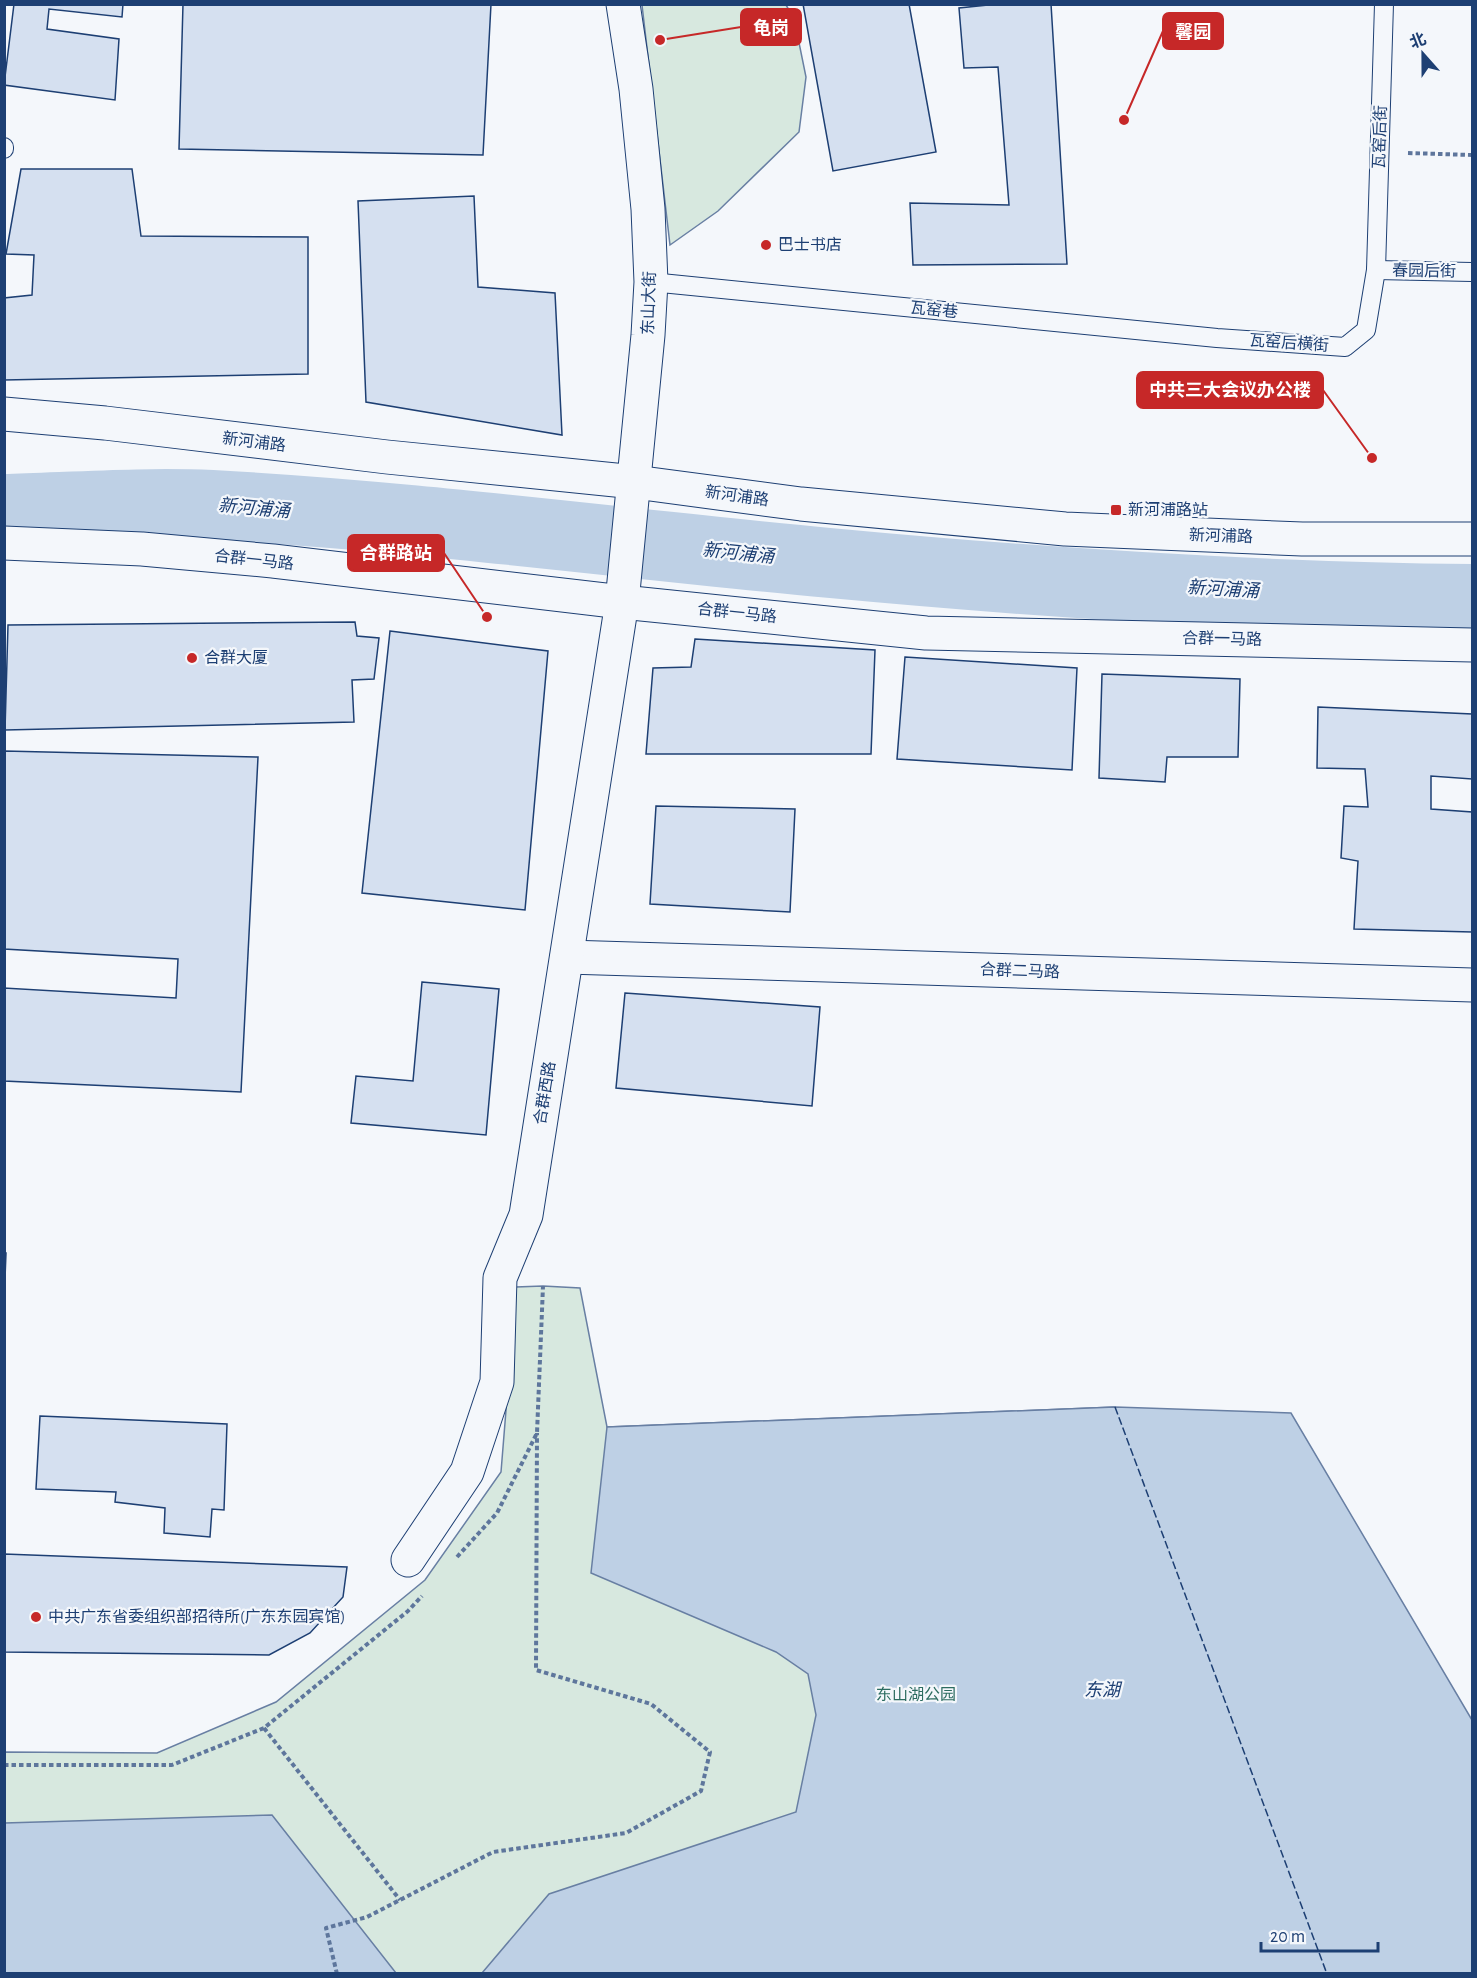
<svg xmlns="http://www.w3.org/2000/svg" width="1477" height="1978" font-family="'Alegreya Sans','Noto Sans SC',sans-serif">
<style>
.green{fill:#d7e8df;stroke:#687fa3;stroke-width:1.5}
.water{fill:#bed0e5;stroke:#687fa3;stroke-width:1.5}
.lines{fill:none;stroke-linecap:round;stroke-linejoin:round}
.river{stroke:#bed0e5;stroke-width:70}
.building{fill:#d5e0f0;stroke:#1d3f73;stroke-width:1.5}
.service-casing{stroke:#1d3f73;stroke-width:20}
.minor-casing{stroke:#1d3f73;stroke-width:35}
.path{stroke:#5e769c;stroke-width:4;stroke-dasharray:4.5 3;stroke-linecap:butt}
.service{stroke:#f4f7fb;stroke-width:18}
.minor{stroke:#f4f7fb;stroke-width:33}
.fence{stroke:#1d3f73;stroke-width:1.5;stroke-dasharray:8 3;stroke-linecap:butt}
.poi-dot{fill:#c62828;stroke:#f4f7fb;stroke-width:2}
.labels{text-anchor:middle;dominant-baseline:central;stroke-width:4.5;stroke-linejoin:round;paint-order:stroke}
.street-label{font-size:16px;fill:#1d3f73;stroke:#f4f7fb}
.poi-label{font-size:16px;fill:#1d3f73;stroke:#f4f7fb;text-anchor:start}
.park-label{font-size:16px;fill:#2c6c60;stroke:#f4f7fb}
.water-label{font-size:18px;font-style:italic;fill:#1d3f73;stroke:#f4f7fb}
.leader{fill:none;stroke:#c62828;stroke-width:2}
.callout-dot{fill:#c62828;stroke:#f4f7fb;stroke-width:2}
.callout{fill:#c62828;stroke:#c62828;stroke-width:2}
.callout-label{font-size:18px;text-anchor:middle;font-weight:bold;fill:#fff}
</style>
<rect width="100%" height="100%" fill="#f4f7fb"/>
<g class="green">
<path d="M642,5H786L794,18L806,77L799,132L718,211L670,245Z"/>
<path d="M543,1286L580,1288L607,1427L1115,1407L1327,1974H5V1752L157,1753L276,1702L425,1580L501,1472L516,1287Z"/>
</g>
<g class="water">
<path d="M1115,1407L1291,1413L1472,1720V1973H482L549,1894L796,1812L816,1715L808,1674L776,1652L591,1573L607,1427Z"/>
<path d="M272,1815L396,1973H5V1823Z"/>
</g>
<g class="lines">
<path class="river" d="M4,509C73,507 143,502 212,505C418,516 624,544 830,563C1043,583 1258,597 1472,599"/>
</g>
<g class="building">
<path d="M14,4H123L122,17L49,9L47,29L119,39L115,100L4,85Z"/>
<path d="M183,4H491L483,155L179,149Z"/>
<path d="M803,4H909L936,152L833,171Z"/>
<path d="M998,4H1051L1067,264L913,265L910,203L1009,205L998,67L964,68L959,8Z"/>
<path d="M21,169H132L141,236L308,237V374L4,380V298L32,295L34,255L6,254Z"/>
<path d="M474,196L478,287L555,293L562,435L366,402L358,201Z"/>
<path d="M355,622L357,636L379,638L374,679L352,680L354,722L5,730L8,625Z"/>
<path d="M390,631L548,651L525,910L362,893Z"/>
<path d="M695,639L875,650L871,754H646L653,668L691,667Z"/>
<path d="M905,657L1077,668L1072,770L897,759Z"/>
<path d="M1102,674L1240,679L1238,757H1167L1165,782L1099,778Z"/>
<path d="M1318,707L1472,714V779L1431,776V809L1472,812V932L1354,929L1358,861L1341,858L1344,806L1368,807L1365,769L1317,768Z"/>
<path d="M4,751L258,757L241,1092L4,1081V988L176,998L178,959L4,949Z"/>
<path d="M656,806L795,809L790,912L650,904Z"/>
<path d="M422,982L499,989L486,1135L351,1123L356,1076L413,1081Z"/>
<path d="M625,993L820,1007L812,1106L616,1088Z"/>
<path d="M4,1253H6L4,1304Z"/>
<path d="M40,1416L227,1424L224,1510L212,1509L210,1537L164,1533L165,1508L115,1502L116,1492L36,1489Z"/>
<path d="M4,1554L347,1567L343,1597L310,1633L269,1655L4,1652Z"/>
</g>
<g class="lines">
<g class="service-casing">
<g id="service">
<path d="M4,147V149"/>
<path d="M1376,270L1472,272"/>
<path d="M651,282L1217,338L1345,347L1366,330L1376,270L1384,4"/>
</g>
</g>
<g class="minor-casing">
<g id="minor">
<path d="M4,414L105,423L387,457L635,482L801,504L1065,529L1302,539H1472"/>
<path d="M4,543L142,549L273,561L622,602L926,633L1472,645"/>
<path d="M567,957L1472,985"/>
<path d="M408,1560L467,1472L497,1382L500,1278L526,1215L622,602L648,335L651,282L648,209L636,89L623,4"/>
</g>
</g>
<g class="path">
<path d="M1408,153L1472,155"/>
<path d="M457,1557L497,1513L537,1433L543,1286"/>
<path d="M264,1728L400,1900"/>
<path d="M4,1765H172L264,1728L408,1611L422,1596"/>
<path d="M337,1974L326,1928L367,1917L493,1852L626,1833L701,1791L710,1752L651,1704L536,1670L537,1433"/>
</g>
<use href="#service" class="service"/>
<use href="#minor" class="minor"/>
<path class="fence" d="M1115,1407L1327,1974"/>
</g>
<g class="poi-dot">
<circle cx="766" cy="245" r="6"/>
<rect x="1110" y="504" width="12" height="12" rx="3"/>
<circle cx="192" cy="658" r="6"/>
<circle cx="36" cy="1617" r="6"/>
</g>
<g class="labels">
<g class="street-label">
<text transform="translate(1380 137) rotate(-88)">瓦窑后街</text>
<text transform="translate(1424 271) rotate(1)">春园后街</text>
<text transform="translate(649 303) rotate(-88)">东山大街</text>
<text transform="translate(934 310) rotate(6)">瓦窑巷</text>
<text transform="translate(1289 343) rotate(4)">瓦窑后横街</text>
<text transform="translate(254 442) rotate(7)">新河浦路</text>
<text transform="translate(737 496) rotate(8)">新河浦路</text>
<text transform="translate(1221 536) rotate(2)">新河浦路</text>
<text transform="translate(254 560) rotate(6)">合群一马路</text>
<text transform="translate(737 613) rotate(6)">合群一马路</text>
<text transform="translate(1222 639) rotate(1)">合群一马路</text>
<text transform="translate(1020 971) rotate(2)">合群二马路</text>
<text transform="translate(545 1093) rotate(-81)">合群西路</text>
</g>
<g class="poi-label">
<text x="778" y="245">巴士书店</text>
<text x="1128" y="510">新河浦路站</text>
<text x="204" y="658">合群大厦</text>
<text x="48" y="1617">中共广东省委组织部招待所(广东东园宾馆)</text>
</g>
<g class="park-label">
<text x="916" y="1695">东山湖公园</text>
</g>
<g class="water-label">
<text transform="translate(254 509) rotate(5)">新河浦涌</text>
<text transform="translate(738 554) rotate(6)">新河浦涌</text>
<text transform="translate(1223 590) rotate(3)">新河浦涌</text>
<text x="1102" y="1691">东湖</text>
</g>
</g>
<path class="leader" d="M660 40L741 27M1124 120L1163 31M1372 458L1323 390M487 617L444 553"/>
<g class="callout-dot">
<circle cx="660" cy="40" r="6"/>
<circle cx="1124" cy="120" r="6"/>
<circle cx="1372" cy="458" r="6"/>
<circle cx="487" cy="617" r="6"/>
</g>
<g class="callout">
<rect x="741" y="9" width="60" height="36" rx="6"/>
<rect x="1163" y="13" width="60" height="36" rx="6"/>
<rect x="1137" y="372" width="186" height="36" rx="6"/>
<rect x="348" y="535" width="96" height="36" rx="6"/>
</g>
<g class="callout-label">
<text x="771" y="34">龟岗</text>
<text x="1193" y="38">馨园</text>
<text x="1230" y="396">中共三大会议办公楼</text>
<text x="396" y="559">合群路站</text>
</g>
<rect width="1477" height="1978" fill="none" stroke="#1d3f73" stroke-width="12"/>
<g transform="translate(1423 54) rotate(339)" stroke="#f4f7fb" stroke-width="4.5" paint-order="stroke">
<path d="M0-4.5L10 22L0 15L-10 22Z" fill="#1d3f73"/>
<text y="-9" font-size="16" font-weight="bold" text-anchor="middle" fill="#1d3f73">北</text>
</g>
<path d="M1261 1942v9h117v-9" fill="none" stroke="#1d3f73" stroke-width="3"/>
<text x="1270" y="1942" font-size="18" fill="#1d3f73" stroke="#f4f7fb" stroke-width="4.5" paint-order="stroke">20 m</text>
</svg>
